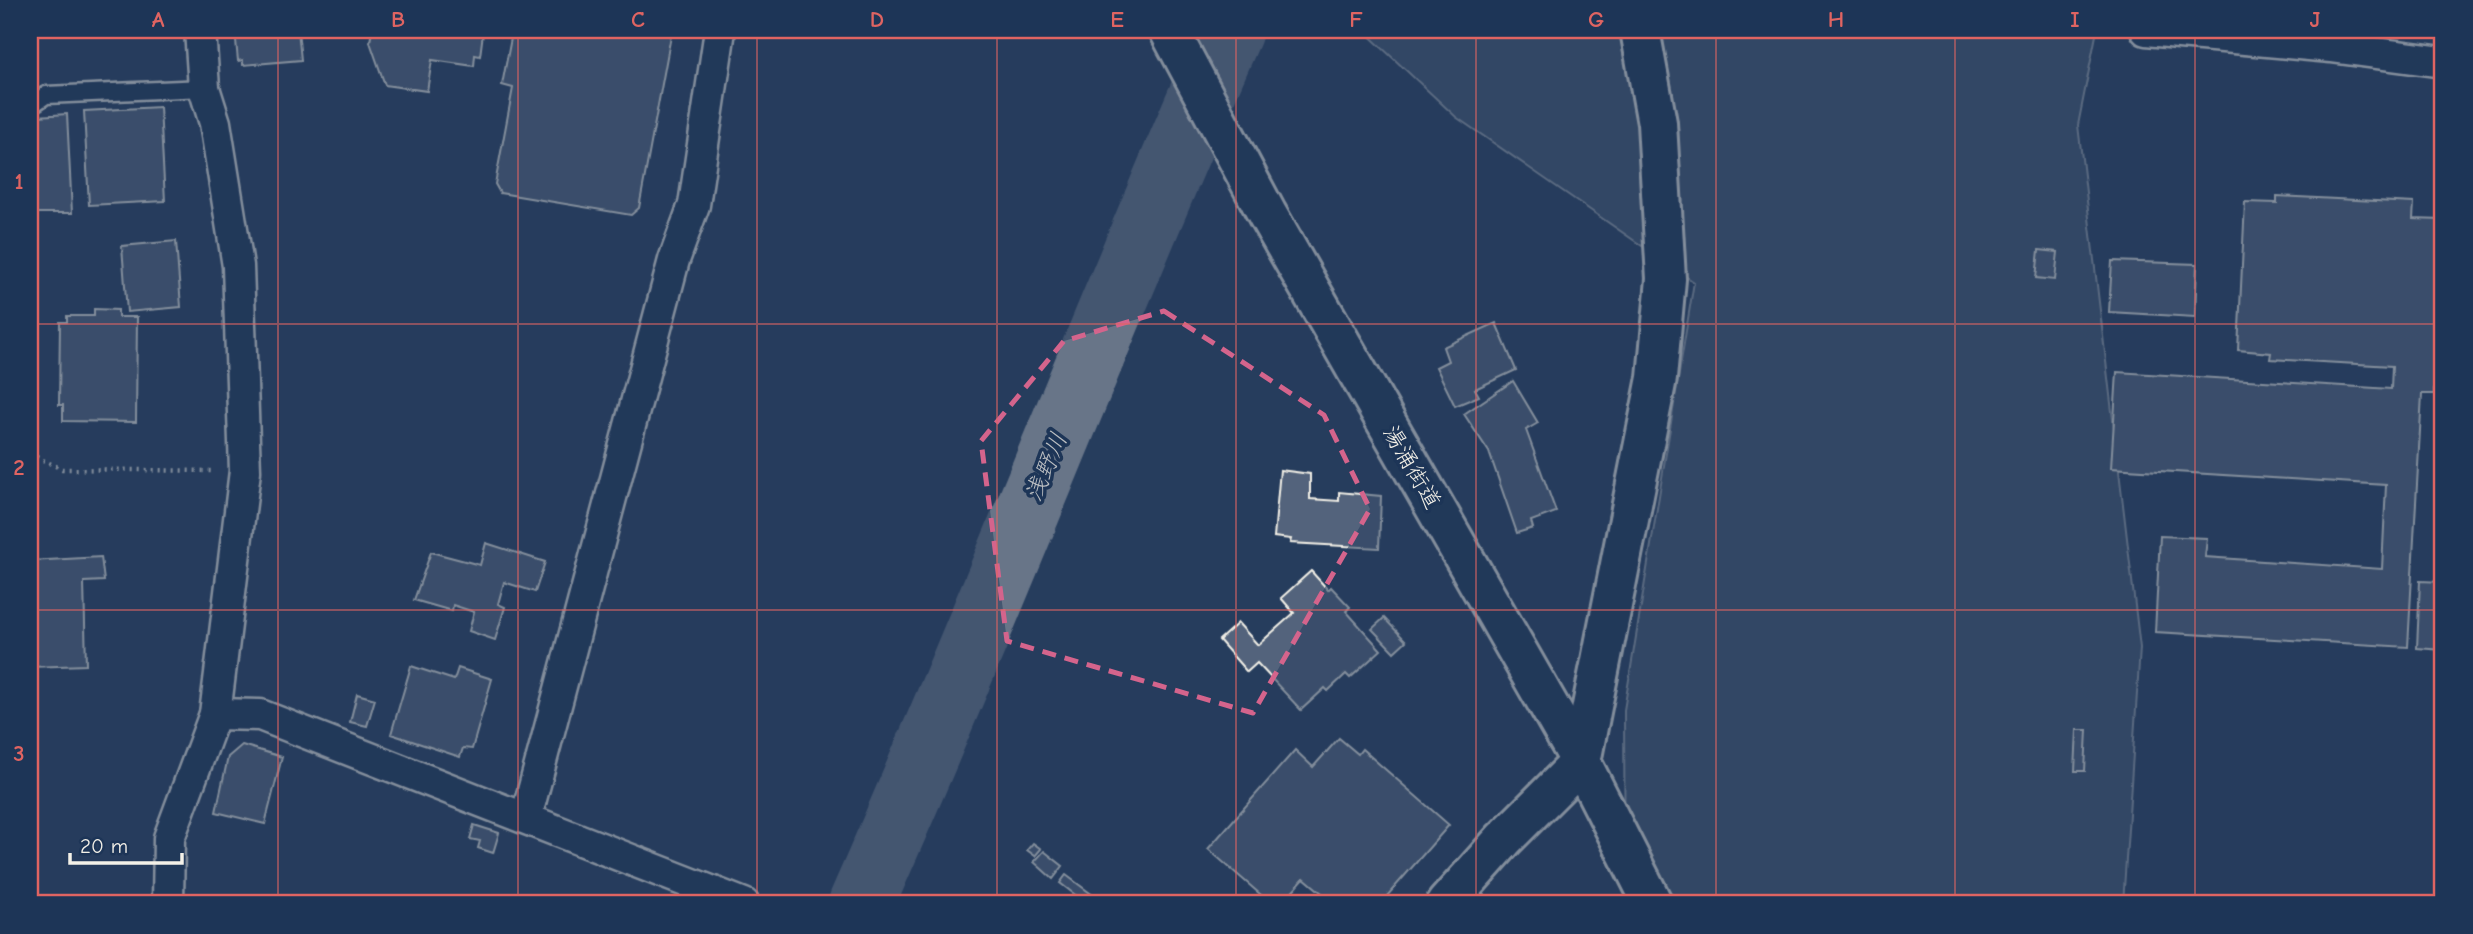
<svg xmlns="http://www.w3.org/2000/svg" width="2473" height="934" font-family="'Comic Neue','Klee One',sans-serif">
<style>
.green{fill:#40546f;stroke:#9aa2ac;stroke-width:2}
.lines{fill:none;stroke-linecap:round;stroke-linejoin:round}
.river{stroke:#677588;stroke-width:66}
.building{fill:#52647b;stroke:#f4f1e8;stroke-width:2}
.service-casing{stroke:#f4f1e8;stroke-width:21}
.minor-casing{stroke:#f4f1e8;stroke-width:35}
.tertiary-casing{stroke:#f4f1e8;stroke-width:44}
.primary-casing{stroke:#f4f1e8;stroke-width:44}
.path{stroke:#f4f1e8;stroke-width:4.5;stroke-dasharray:2 5;stroke-linecap:butt}
.service{stroke:#1d3557;stroke-width:16}
.minor{stroke:#1d3557;stroke-width:30}
.tertiary{stroke:#1d3557;stroke-width:38}
.primary{stroke:#1d3557;stroke-width:38}
.marked{fill:none;stroke:#d4648c;stroke-width:5;stroke-dasharray:14 9;stroke-linejoin:round}
.grid{fill:none;stroke:#df6462;stroke-width:2;stroke-opacity:0.55}
.labels{text-anchor:middle;dominant-baseline:central;stroke-width:7;stroke-linejoin:round;paint-order:stroke}
.street-label{font-size:23px;fill:#f4f1e8;stroke:#1d3557}
.water-label{font-size:24px;font-style:italic;fill:#bcbfc2;stroke:#1d3557}
.neatline{fill:none;stroke:#df6462;stroke-width:2.5}
.grid-label{font-size:23px;text-anchor:middle;font-weight:bold;fill:#df6462}
</style>
<rect width="100%" height="100%" fill="#263d5d"/>
<filter id="ink" filterUnits="userSpaceOnUse"><feTurbulence type="fractalNoise" baseFrequency=".0143" numOctaves="2"/><feDisplacementMap in="SourceGraphic" scale="14" xChannelSelector="R" yChannelSelector="G"/><feConvolveMatrix kernelMatrix="1 2 1 2 8 2 1 2 1" color-interpolation-filters="sRGB"/></filter>
<g filter="url(#ink)">
<path class="green" d="M1363,30H2097L2078,125L2140,648L2123,904H1625L1624,710L1694,282L1456,117Z"/>
<g class="lines">
<path class="river" d="M861,904C989,615 1103,319 1230,30"/>
</g>
<g class="building">
<path d="M235,30H298L301,60L243,65V60L238,61Z"/>
<path d="M372,30H672L639,208L631,215L500,193L495,184L513,88L502,85L511,38L483,33L480,56L475,55L474,66L432,60L427,91L385,85L370,42Z"/>
<path d="M160,107L165,201L89,205L84,111Z"/>
<path d="M67,114L72,213H30V122H39L38,116Z"/>
<path d="M2277,196L2414,203L2413,219L2443,220V386L2434,385V394H2422L2408,647L2155,632L2160,536L2207,538L2205,557L2382,569L2386,485L2111,468L2117,372L2391,389L2392,366L2270,359L2271,353L2238,350L2245,202L2277,203Z"/>
<path d="M176,241L181,307L127,312L122,246Z"/>
<path d="M2039,250L2058,252L2055,280L2036,278Z"/>
<path d="M2112,261L2197,264L2195,317L2109,312Z"/>
<path d="M94,309L118,310V317H137L136,422L63,421V405H59L60,322H67V316H94Z"/>
<path d="M1496,323L1516,370L1475,389L1479,396L1455,406L1436,367L1448,361L1443,347Z"/>
<path d="M1513,381L1538,423L1526,430L1556,512L1531,521L1533,528L1517,533L1489,452L1464,414Z"/>
<path d="M1280,470L1310,474V499L1339,501V492L1381,496L1379,548L1290,543L1291,539L1274,537Z"/>
<path d="M486,543L545,562L535,592L504,582L498,604L505,607L495,640L469,631L474,612L453,605L452,611L414,600L431,552L480,565Z"/>
<path d="M101,557L104,581L84,582L86,665L30,667V561Z"/>
<path d="M1311,571L1328,590L1331,587L1350,607L1346,611L1381,650L1350,678L1346,674L1328,691L1325,688L1301,710L1257,663L1247,672L1219,640L1238,623L1258,645L1294,613L1281,598Z"/>
<path d="M2420,581L2443,582V650L2417,648Z"/>
<path d="M1384,618L1406,641L1394,652L1372,629Z"/>
<path d="M411,666L454,680L458,668L492,679L472,749L463,748L460,757L391,734Z"/>
<path d="M357,694L375,699L367,726L350,722Z"/>
<path d="M2077,730H2087L2085,771H2075Z"/>
<path d="M1339,738L1358,754L1362,749L1449,825L1380,904H1335L1304,878L1281,904L1271,899L1268,901L1208,849L1295,750L1313,767Z"/>
<path d="M242,745L282,757L265,824L216,812L228,757Z"/>
<path d="M474,825L499,833L493,853L478,848L480,841L470,839Z"/>
<path d="M1033,843L1041,849L1035,856L1027,850Z"/>
<path d="M1044,851L1063,866L1053,879L1034,862Z"/>
<path d="M1066,875L1094,896L1087,904L1060,883Z"/>
</g>
<g class="lines">
<g class="service-casing">
<path id="service" d="M30,106L46,95L204,88"/>
</g>
<g class="minor-casing">
<g id="minor">
<path d="M2146,30L2331,47L2443,62"/>
<path d="M215,714L260,715L744,904"/>
<path d="M526,818L674,260L694,205L720,30"/>
<path d="M168,904L169,838L215,714L245,471L238,266L215,123L204,88L200,30"/>
</g>
</g>
<g class="tertiary-casing">
<path id="tertiary" d="M1446,904L1504,839L1581,762L1657,378L1666,279L1657,123L1640,30"/>
</g>
<g class="primary-casing">
<path id="primary" d="M1169,30L1267,214L1581,762L1653,904"/>
</g>
<path class="path" d="M30,454L62,469L211,471"/>
<use href="#service" class="service"/>
<use href="#minor" class="minor"/>
<use href="#tertiary" class="tertiary"/>
<use href="#primary" class="primary"/>
</g>
</g>
<path d="M0 0H2473V934H0ZM1164,311L1324,415L1370,509L1253,713L1007,641L981,441L1064,341Z" fill="#263d5d" fill-opacity=".55" fill-rule="evenodd"/>
<path class="marked" d="M1164,311L1324,415L1370,509L1253,713L1007,641L981,441L1064,341Z"/>
<path class="grid" d="M278,30V904M518,30V904M757,30V904M997,30V904M1236,30V904M1476,30V904M1716,30V904M1955,30V904M2195,30V904M30,324H2443M30,610H2443"/>
<g class="labels">
<g class="street-label">
<text transform="translate(1412 467) rotate(60)">湯涌街道</text>
</g>
<g class="water-label">
<text transform="translate(1046 467) rotate(-67)">浅野川</text>
</g>
</g>
<rect width="2473" height="934" fill="none" stroke="#1d3557" stroke-width="77"/>
<path d="M70 853v10h112v-10" fill="none" stroke="#f4f1e8" stroke-width="3.5"/>
<text x="80" y="853" font-size="21" fill="#f4f1e8" stroke="#1d3557" stroke-width="5" paint-order="stroke">20 m</text>
<rect x="38" y="38" width="2396" height="857" class="neatline"/>
<g class="grid-label">
<text x="158" y="27">A</text>
<text x="398" y="27">B</text>
<text x="638" y="27">C</text>
<text x="877" y="27">D</text>
<text x="1117" y="27">E</text>
<text x="1356" y="27">F</text>
<text x="1596" y="27">G</text>
<text x="1836" y="27">H</text>
<text x="2075" y="27">I</text>
<text x="2315" y="27">J</text>
<text x="19" y="189">1</text>
<text x="19" y="475">2</text>
<text x="19" y="761">3</text>
</g>
</svg>
